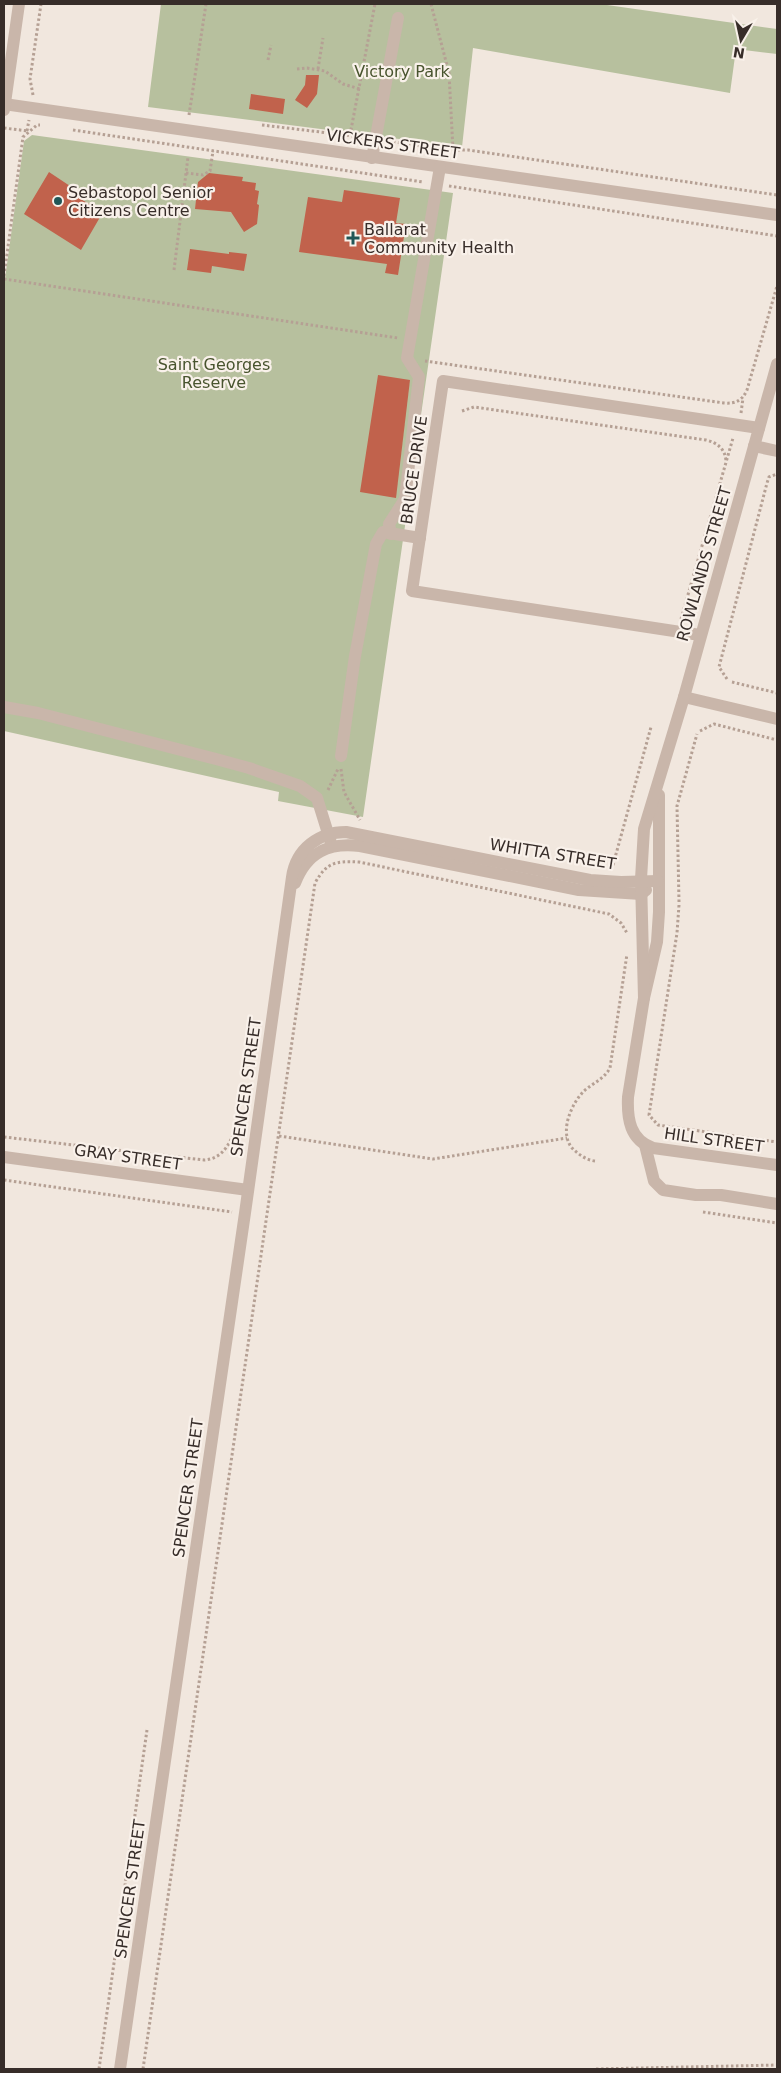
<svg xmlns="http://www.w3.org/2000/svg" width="781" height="2073" font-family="'DejaVu Sans',sans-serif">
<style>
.green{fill:#b7c09e}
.building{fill:#c1624c}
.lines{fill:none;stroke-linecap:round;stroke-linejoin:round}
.path{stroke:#b5a094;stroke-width:3;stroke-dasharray:2.5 2.5;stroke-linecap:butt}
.minor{stroke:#c9b6aa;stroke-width:12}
.poi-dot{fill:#205657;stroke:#f9f1ea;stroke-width:2}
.labels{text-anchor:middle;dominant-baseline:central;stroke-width:4.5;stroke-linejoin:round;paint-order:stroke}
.park-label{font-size:16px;fill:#48542e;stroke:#f9f1ea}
.street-label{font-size:16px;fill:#372d29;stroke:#f9f1ea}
.poi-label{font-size:16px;fill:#372d29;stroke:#f9f1ea;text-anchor:start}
</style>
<rect width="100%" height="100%" fill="#f1e7de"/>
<g class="green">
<path d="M161,4H600L777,29V54L736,49L730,93L473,48L462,147L148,107Z"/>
<path d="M32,135L453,193L363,817L278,801L279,792L4,731V286L24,141Z"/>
</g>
<g class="building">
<path d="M306,75H319L317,94L307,108L295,100L305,85Z"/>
<path d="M251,94L285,99L283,114L249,109Z"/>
<path d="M49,172L70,186L67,191L103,212L81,250L24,214Z"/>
<path d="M209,173L243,177L242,181L256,183L255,190L259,191L257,204L259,205L257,224L244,232L231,212L195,209L198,182Z"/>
<path d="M344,190L400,198L396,223L406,224L398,275L385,273L387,264L299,252L308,197L342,202Z"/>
<path d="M190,249L229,254V252L247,254L244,271L212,266L211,273L187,270Z"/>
<path d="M378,375L410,380L396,498L360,492Z"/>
</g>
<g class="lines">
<g class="path">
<path d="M431,4L449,73L453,150"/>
<path d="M268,60L271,45"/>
<path d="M297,69L307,68L325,71L343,84L360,89"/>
<path d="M318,69L323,38"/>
<path d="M33,95L30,79L41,4"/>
<path d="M189,115L206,4"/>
<path d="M262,125L362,137"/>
<path d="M4,128L28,131"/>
<path d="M73,130L423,182"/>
<path d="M27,131L29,120"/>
<path d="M350,135L375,4"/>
<path d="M388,141L447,150H468L777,195"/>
<path d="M186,173L203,175L210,171L213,151"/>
<path d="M449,186L777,236"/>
<path d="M174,270L188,157"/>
<path d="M4,276L23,137L37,125H40"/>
<path d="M4,279L398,338"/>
<path d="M425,361L724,403C735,404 742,401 747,390L777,286"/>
<path d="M462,411L474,407L706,440C718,443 725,449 726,461"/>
<path d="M741,413L743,398"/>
<path d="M681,619L733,438"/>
<path d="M727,679L719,667L767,483L769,477L777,474"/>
<path d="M732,682L777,693"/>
<path d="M700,731L714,724L777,740"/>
<path d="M341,769L344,792L360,820"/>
<path d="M328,790L338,769"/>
<path d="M613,865L651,727"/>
<path d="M679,902L677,806L697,734"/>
<path d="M679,905L677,933L649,1115L658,1125L777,1142"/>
<path d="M279,1136L433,1159L567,1138"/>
<path d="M4,1137L204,1160C221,1159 229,1146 234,1132"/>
<path d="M595,1161C586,1160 578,1154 572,1148C559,1132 571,1104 584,1091C593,1083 604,1079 610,1068L627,954"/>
<path d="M4,1180L232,1212"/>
<path d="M703,1212L777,1223"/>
<path d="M178,1523L187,1525"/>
<path d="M99,2069L147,1730"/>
<path d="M143,2069L315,883C327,862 335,861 359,862L609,914L621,923L627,933"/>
<path d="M596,2069L777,2065"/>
</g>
<g class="minor">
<path d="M4,104L777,215"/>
<path d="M4,110L19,4"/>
<path d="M372,158L398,18"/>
<path d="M754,446L777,451"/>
<path d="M391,534L389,524L405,499L419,377L407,358L440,167"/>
<path d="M700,635L412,591L443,381L759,428"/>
<path d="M684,697L777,719"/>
<path d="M4,707L38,713L216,759L249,768L300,786L317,798L331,843"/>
<path d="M341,756L355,656L376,544L383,532L420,538"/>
<path d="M659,795V912L657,942L644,998L628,1097C627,1119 630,1140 653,1148L777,1165"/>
<path d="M295,883C307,852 329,842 360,846L579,890L641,894L646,890"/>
<path d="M644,998L641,879L644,829L684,697L777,364"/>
<path d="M645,1145L654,1181L663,1190L696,1195H721L777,1204"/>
<path d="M4,1157L248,1190"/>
<path d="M120,2069L245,1213L292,877C296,849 319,832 346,832L590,880L621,882L658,881"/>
</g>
</g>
<g class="poi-dot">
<circle cx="58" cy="201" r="5"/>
<path d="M350.5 230.5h5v5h5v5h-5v5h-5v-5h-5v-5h5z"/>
</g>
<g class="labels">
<g class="park-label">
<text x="402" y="71">Victory Park</text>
<text x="214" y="364">Saint Georges<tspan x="214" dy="18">Reserve</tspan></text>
</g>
<g class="street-label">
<text transform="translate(393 144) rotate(8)">VICKERS STREET</text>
<text transform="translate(414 470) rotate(-82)">BRUCE DRIVE</text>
<text transform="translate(704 564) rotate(-74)">ROWLANDS STREET</text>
<text transform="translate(553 854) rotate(9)">WHITTA STREET</text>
<text transform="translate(246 1087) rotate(-82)">SPENCER STREET</text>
<text transform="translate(714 1140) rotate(8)">HILL STREET</text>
<text transform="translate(128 1157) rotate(8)">GRAY STREET</text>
<text transform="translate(188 1488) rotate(-82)">SPENCER STREET</text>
<text transform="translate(130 1889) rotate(-82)">SPENCER STREET</text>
</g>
<g class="poi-label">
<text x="68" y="192">Sebastopol Senior<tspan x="68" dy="18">Citizens Centre</tspan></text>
<text x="364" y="229">Ballarat<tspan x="364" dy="18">Community Health</tspan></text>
</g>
</g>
<rect width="781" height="2073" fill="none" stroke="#372d29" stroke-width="10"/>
<g transform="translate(741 40) rotate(189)" stroke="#f9f1ea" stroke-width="4" paint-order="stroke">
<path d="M0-4L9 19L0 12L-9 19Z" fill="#372d29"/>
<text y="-8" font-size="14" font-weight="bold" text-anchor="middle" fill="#372d29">N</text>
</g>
</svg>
